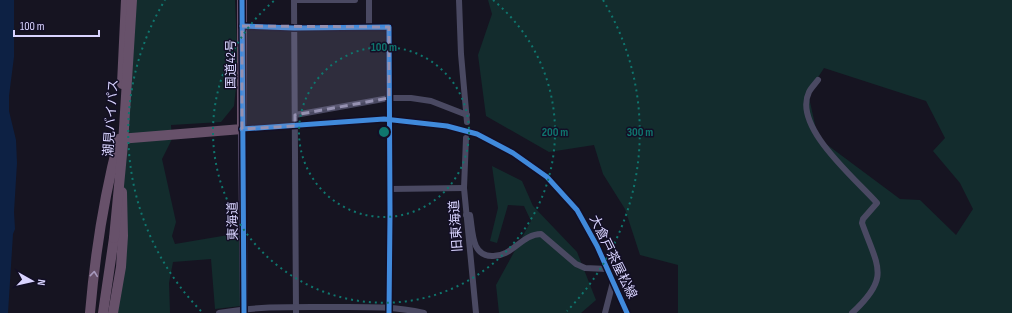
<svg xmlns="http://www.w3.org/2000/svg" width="1012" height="313" font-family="'Sofia Sans Condensed','Noto Sans JP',sans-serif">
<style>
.green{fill:#132c2d;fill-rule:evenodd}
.water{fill:#0d2144}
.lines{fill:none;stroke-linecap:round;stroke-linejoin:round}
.minor{stroke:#4a4962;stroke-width:6}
.major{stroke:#5e5373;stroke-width:8}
.highway{stroke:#67516a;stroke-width:10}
.highway-bridge{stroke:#67516a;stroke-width:10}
.cycleway-casing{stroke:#130f26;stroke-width:8}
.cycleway{stroke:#408adc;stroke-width:5}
.oneway{stroke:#a699bc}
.marked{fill:#9591b1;fill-opacity:0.2;stroke:#9591b1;stroke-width:3;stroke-dasharray:8 5;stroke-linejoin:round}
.ring{fill:none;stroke:#0f766e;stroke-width:2;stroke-dasharray:2 4}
.labels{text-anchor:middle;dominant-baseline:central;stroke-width:3;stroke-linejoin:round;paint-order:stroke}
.street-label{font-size:13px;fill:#d9d4ff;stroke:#130f26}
.centre{fill:#0f766e;stroke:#130f26;stroke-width:2}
.ring-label{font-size:12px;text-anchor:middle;font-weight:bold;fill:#0f766e;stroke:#130f26;stroke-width:3;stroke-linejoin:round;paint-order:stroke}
</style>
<rect width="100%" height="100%" fill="#161421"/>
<g class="green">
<path d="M135,0H235L238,69L234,106L221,122L171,125L172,139L162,159L176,222L172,236L175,244L240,233L241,306L215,309L211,259L173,262L169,283L170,313H111L118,256Z"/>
<path d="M488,0H1012V313H678V265L640,255L625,209L603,174L594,145L549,152L486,116L478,55L492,14ZM824,68L926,101L945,138L933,151L960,183L973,209L956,235L920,200L900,199L818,138L808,93Z"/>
<path d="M492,166L522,181L533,206L577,252L596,300L581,313H499L496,285L531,221L524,206L508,205L497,243L490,241L498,208Z"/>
</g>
<path class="water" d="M0,0H14V57L9,96V111L16,140L17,163L14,212L15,229L13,234L8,313H0Z"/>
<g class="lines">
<g class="minor">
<path d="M294,0L296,313"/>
<path d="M294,0H355"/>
<path d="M459,0L461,54L467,122"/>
<path d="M242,26L294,28L389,27V112"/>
<path d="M369,26V0"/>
<path d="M818,80C815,84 811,88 809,92C792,127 857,180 877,203L863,219L862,223C878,268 891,277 852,313"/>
<path d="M295,115L389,98H411L431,101L467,115"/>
<path d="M242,129L384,119L447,126L477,134L513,153L547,177L577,210L597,246L627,313"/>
<path d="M466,138L464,188L476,313"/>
<path d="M390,189L464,188"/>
<path d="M466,215H470C473,231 471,256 492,256C512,257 522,234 541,234L576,264L585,268L607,269"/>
<path d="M219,313C257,306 294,307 332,307C363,307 393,306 424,313"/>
<path d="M389,313L390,214L389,127"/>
<path d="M605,313L613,282"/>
</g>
<path class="major" d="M242,129L244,313"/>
<g class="highway">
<path d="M122,84L126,0"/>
<path d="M119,139L242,129V0"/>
<path d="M90,313C95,254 104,196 119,139"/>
<path d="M103,313L114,238"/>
<path d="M113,313L121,267L123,236L122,192"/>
</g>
<path class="highway-bridge" d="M114,238L123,144L132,0"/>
<g class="cycleway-casing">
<g id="cycleway">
<path d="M242,0L244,313"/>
<path d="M242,26L294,28L389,27L390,214L389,313"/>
<path d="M242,129L384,119L447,126L477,134L513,153L547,177L577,210L597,246L627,313"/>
</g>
</g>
<use href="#cycleway" class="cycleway"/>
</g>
<defs><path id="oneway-chevron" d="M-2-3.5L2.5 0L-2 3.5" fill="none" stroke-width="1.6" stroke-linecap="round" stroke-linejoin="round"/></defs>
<use class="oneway" href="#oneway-chevron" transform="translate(94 274) rotate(-84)"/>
<path class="marked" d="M242,26L389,27V98L295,115V126L242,129Z"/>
<g class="ring">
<circle cx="384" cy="132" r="85"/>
<path d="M493 0A171 171 0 1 1 275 0"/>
<path d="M201 311A256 256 0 0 1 165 0M603 0A256 256 0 0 1 567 311"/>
</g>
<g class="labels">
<g class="street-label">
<text transform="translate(231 64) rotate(-90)">国道42号</text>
<text transform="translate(111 118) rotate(-86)">潮見バイパス</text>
<text transform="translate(233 221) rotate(-91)">東海道</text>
<text transform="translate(456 226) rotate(-94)">旧東海道</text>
<text transform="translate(613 257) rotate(64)">大倉戸茶屋松線</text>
</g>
</g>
<circle cx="384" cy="132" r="6" class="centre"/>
<g class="ring-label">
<text x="384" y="51">100 m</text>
<text x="555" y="136">200 m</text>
<text x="640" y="136">300 m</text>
</g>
<g transform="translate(32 281) rotate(98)" stroke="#130f26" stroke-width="3" paint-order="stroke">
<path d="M0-3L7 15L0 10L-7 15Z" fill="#d9d4ff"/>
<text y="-6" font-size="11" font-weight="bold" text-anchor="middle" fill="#d9d4ff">N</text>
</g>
<path d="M14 30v6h85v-6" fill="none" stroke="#d9d4ff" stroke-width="2"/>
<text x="20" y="30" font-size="12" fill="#d9d4ff" stroke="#130f26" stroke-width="3" paint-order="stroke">100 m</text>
</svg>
